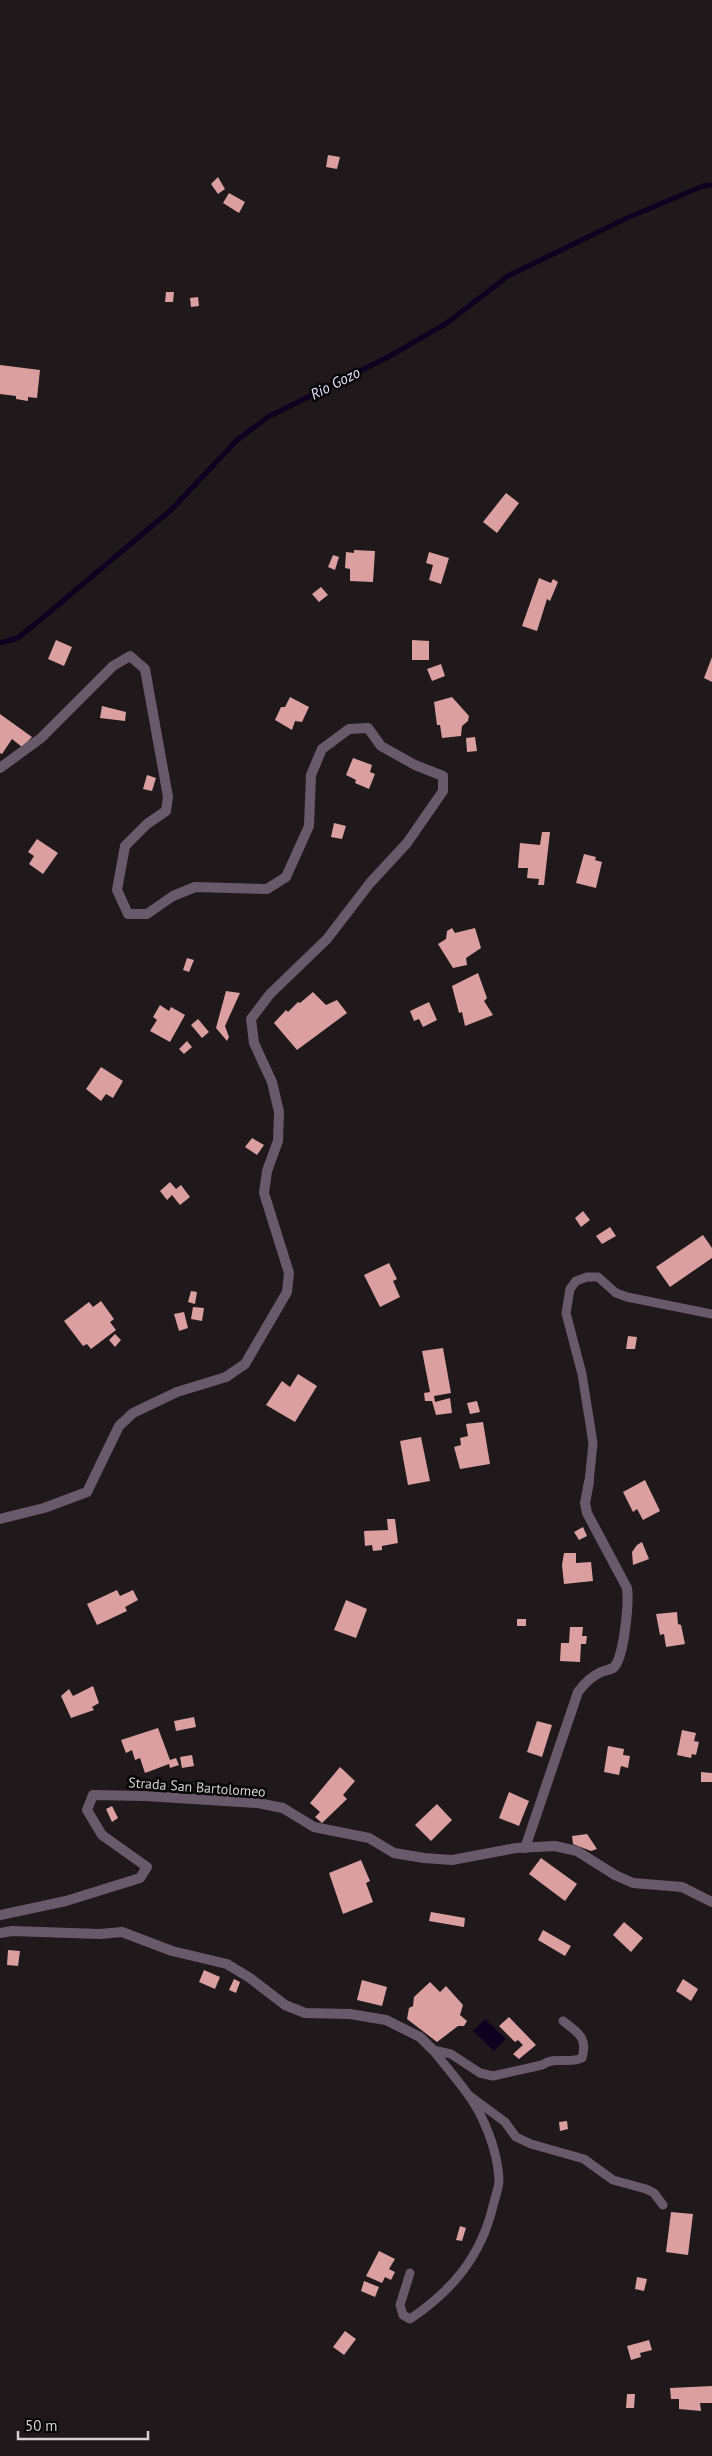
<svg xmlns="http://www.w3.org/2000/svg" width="712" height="2456" font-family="'PT Sans',sans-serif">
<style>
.water{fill:#0d0021}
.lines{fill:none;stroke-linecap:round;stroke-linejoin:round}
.stream{stroke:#0d0021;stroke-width:5}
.building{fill:#db9f9f}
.lane{stroke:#695a6b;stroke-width:9}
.street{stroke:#695a6b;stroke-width:10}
.labels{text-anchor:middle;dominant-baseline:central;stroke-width:5;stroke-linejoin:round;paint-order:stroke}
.street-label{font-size:14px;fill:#d4d0d1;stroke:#070506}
.water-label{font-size:15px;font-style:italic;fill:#e4ddfb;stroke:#070506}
</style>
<rect width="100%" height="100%" fill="#1f191c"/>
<path class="water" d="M485,2019L506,2039L494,2051L473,2031Z"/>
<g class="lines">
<path class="stream" d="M0,643L18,638L52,610L172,509L237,440L268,417L388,357L447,323L508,276L627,218L703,186L712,185"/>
</g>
<g class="building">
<path d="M328,155L340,157L337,169L326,167Z"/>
<path d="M218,177L225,189L218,194L211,184Z"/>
<path d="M229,193L245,202L239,213L223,203Z"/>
<path d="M166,292H174L173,302H165Z"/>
<path d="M198,297L199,306L191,307L190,298Z"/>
<path d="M0,365L40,370L37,398L28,397V401L16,399V396L0,394Z"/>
<path d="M506,493L519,503L497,533L483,522Z"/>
<path d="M354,550L375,551L373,582L350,581V569L345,568L346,552L354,553Z"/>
<path d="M429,552L449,558L441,584L429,580L433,565L426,563Z"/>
<path d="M333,555L339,557L335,570L328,567Z"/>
<path d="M539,578L551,583L553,579L558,582L550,601L547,599L537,631L522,626Z"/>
<path d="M321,587L328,595L319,602L312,594Z"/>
<path d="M56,640L72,647L64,666L48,659Z"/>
<path d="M412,640L429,641V660H412Z"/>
<path d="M712,657V682L704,678Z"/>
<path d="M441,664L445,676L432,681L427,669Z"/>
<path d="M290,697L309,707L302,722L295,721L292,730L275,720L281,707H285Z"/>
<path d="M452,697L469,716L468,721L462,726L461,736L442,738L440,725H437L434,702Z"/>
<path d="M102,706L126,712L125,721L100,718Z"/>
<path d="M0,714L32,737L22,747L12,739L2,754L0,753Z"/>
<path d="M475,737L477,751L467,752L466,738Z"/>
<path d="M353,758L372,765L370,772L375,774L369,789L355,783L356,780L346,775Z"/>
<path d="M147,775L156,778L152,791L143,789Z"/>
<path d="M334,823L346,826L342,839L331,837Z"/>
<path d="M542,832H550L544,885H538L539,879L527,878L528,868H518L520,843L540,845Z"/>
<path d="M37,839L58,853L43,874L29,864L34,856L28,852Z"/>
<path d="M584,854L596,857L595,860L602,862L596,888L576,883Z"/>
<path d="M452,928L455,933L475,928L481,948L466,958L467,965L453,968L438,944L446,939L447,931Z"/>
<path d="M187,958L194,960L189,972L183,970Z"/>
<path d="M478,973L487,998L484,1001L493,1015L465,1026L462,1012L459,1013L452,986Z"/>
<path d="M226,991L240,993L225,1026L229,1037L227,1041L216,1028Z"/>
<path d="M313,992L326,1005L337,1000L347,1013L297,1050L274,1023L286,1010L288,1012L298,1002L300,1003Z"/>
<path d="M429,1002L437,1020L423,1027L419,1019L414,1021L410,1011Z"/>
<path d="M160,1005L169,1011L171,1007L185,1015L170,1042L150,1031L157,1020L153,1017Z"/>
<path d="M198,1019L209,1032L202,1038L191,1025Z"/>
<path d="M187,1041L192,1047L184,1054L179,1049Z"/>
<path d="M101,1067L123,1081L113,1098L106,1094L101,1101L86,1089Z"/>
<path d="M252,1138L264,1145L257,1155L245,1147Z"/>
<path d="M170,1182L176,1189L181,1185L190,1197L180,1205L172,1195L167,1200L160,1191Z"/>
<path d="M583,1211L590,1220L581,1227L575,1218Z"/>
<path d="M610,1227L616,1236L602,1244L596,1236Z"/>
<path d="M703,1235L712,1248V1258L670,1287L656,1267Z"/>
<path d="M389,1263L397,1279L393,1281L400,1297L380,1307L364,1275Z"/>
<path d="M191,1291L197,1292L195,1304L188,1302Z"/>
<path d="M101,1301L114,1319L110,1322L116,1330L91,1349L87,1344L83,1346L64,1321L89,1302L93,1307Z"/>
<path d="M193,1307L204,1308L202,1321L191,1319Z"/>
<path d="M184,1312L188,1328L179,1331L174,1314Z"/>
<path d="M115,1334L121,1340L115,1347L109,1340Z"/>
<path d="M628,1336L637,1337L635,1349H626Z"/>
<path d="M443,1348L451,1393L434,1396L435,1402L450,1398L452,1413L436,1415L432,1401H425L424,1393L430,1392L422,1351Z"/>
<path d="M298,1374L317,1386L295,1422L266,1405L282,1381L290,1387Z"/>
<path d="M477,1401L480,1412L470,1414L467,1403Z"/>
<path d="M483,1422L490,1464L460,1469L454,1447L461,1445L460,1438L468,1436L466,1424Z"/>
<path d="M421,1437L430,1481L408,1485L400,1441Z"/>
<path d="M645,1480L660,1511L643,1520L637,1509L633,1512L623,1492Z"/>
<path d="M387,1519H395L398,1543L382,1546V1550L373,1551L372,1545L365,1546L364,1531L388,1530Z"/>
<path d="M583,1527L587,1536L579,1540L574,1532Z"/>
<path d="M642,1542L649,1559L633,1565L632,1552L637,1545Z"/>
<path d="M564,1553H576V1563L591,1562L593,1581L564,1584L562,1565Z"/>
<path d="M117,1590L120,1596L133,1590L138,1600L125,1607L127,1611L97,1625L87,1604Z"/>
<path d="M346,1600L367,1609L356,1638L334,1630Z"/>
<path d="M677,1612L678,1624L681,1625L685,1644L666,1647L664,1634L660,1635L656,1614Z"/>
<rect x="517" y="1619" width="9" height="7"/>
<path d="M570,1627H583L582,1636H587L586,1644H581L580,1662L560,1661L561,1643H569Z"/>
<path d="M93,1686L99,1703L92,1707L94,1710L71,1718L61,1696L69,1689L73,1696Z"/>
<path d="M194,1717L196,1727L176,1731L174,1721Z"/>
<path d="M537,1721L552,1725L542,1757L527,1752Z"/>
<path d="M158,1728L170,1760L176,1758L179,1765L170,1768L169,1764L145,1773L140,1758L135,1760L132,1750L126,1753L121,1740Z"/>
<path d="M682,1730L696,1733L694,1741L699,1742L696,1755L692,1754L691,1758L677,1755Z"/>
<path d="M608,1746L624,1749L623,1755L630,1756L628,1768L621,1766L619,1775L604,1772Z"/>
<path d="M192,1755L194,1766L182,1768L180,1757Z"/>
<path d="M340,1767L355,1781L343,1795L347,1799L322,1823L315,1817L320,1812L310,1803Z"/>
<path d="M701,1772L712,1773V1782H701Z"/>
<path d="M509,1792L529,1801L519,1826L499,1818Z"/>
<path d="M437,1804L452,1820L431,1841L415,1825Z"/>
<path d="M112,1806L118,1818L112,1822L106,1809Z"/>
<path d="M587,1834L597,1849L591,1851L573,1844L572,1836Z"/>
<path d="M541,1858L577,1884L565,1901L529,1874Z"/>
<path d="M361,1860L370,1881L366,1883L373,1902L343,1914L329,1873Z"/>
<path d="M431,1912L465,1918L464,1927L429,1921Z"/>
<path d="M624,1922L643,1938L631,1952L613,1935Z"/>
<path d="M543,1930L571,1946L565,1956L538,1940Z"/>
<path d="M8,1950L20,1951L18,1966L7,1965Z"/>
<path d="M204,1970L220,1977L215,1989L199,1982Z"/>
<path d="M234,1979L240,1982L236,1993L229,1990Z"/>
<path d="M683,1979L698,1989L691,2001L676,1991Z"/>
<path d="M362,1980L387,1987L382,2006L357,2000Z"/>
<path d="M430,1982L440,1992L446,1986L463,2005L460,2015L467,2021L464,2026H458L437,2042L407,2019L409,2008L413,2006L414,1997Z"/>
<path d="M509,2017L536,2045L519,2059L513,2054L523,2045L518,2040L515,2042L499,2026Z"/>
<path d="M567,2121L568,2129L560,2131L559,2122Z"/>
<path d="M671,2212L693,2214L688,2255L666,2252Z"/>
<path d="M460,2226L466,2228L462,2241L456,2240Z"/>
<path d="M379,2251L395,2259L389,2269L395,2272L391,2280L385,2277L382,2283L366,2276Z"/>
<path d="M637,2277L647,2279L644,2291L635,2289Z"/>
<path d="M364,2281L379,2287L375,2297L361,2291Z"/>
<path d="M345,2331L356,2339L344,2355L333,2347Z"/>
<path d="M649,2340L652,2350L640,2353L641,2357L631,2360L627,2346Z"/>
<path d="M712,2386V2403H700L701,2411L679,2409V2399H671L670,2388Z"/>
<path d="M627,2394H635L634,2408H626Z"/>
</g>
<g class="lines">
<g class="lane">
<path d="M589,1482L593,1443L582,1374L566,1313L570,1289L576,1281L587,1277H598L616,1293L627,1297L712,1314"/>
<path d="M433,2050L451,2054L480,2073L493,2076L542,2065C555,2056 569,2064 582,2058C588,2037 578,2033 563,2021"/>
<path d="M470,2096L505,2122L516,2137L531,2144L584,2159L613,2180L646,2189L654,2193L663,2205"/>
<path d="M410,2273L400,2305L403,2315L410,2319C453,2290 481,2256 493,2206C495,2197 499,2188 499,2180C498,2159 491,2137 482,2118C470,2093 450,2072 433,2050"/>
</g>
<g class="street">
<path d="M0,768L41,738L113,666L130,656L145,669L168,797L166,811L147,824L125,846L117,890L128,914H147L173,896L195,887L267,889L286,877L309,826L311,775L322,749L349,729L368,728L381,746L415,765L443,776V791L407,843L370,883L327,939L270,994L251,1019L254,1043L272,1082L279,1112L278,1141L267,1171L264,1193L289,1273L287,1292L245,1364L226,1377L177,1392L133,1413L119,1426L87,1492L44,1508L0,1519"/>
<path d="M525,1848L578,1692C584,1684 592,1676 601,1672C605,1670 610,1670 613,1668C624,1661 629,1602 627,1588L587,1513L585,1503L589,1482"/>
<path d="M0,1915L66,1901L140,1878L147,1867L102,1835L87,1810L93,1795L145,1796L258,1803L283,1808L314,1827L369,1838L394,1853L424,1858L452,1860L516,1848L555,1846L577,1851L615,1875L633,1883L682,1887L712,1902"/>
<path d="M0,1933L12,1931L100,1934L122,1932L172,1951L227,1964L250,1978L285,2005L305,2013L350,2014L386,2020L420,2037L433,2050"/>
</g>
</g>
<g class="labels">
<g class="street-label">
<text transform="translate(197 1787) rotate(4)">Strada San Bartolomeo</text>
</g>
<g class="water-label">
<text transform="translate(335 383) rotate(-27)">Rio Gozo</text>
</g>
</g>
<path d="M18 2431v8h130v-8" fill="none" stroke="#d4d0d1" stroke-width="2.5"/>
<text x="25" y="2431" font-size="15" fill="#d4d0d1" stroke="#070506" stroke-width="4" paint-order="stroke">50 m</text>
</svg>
